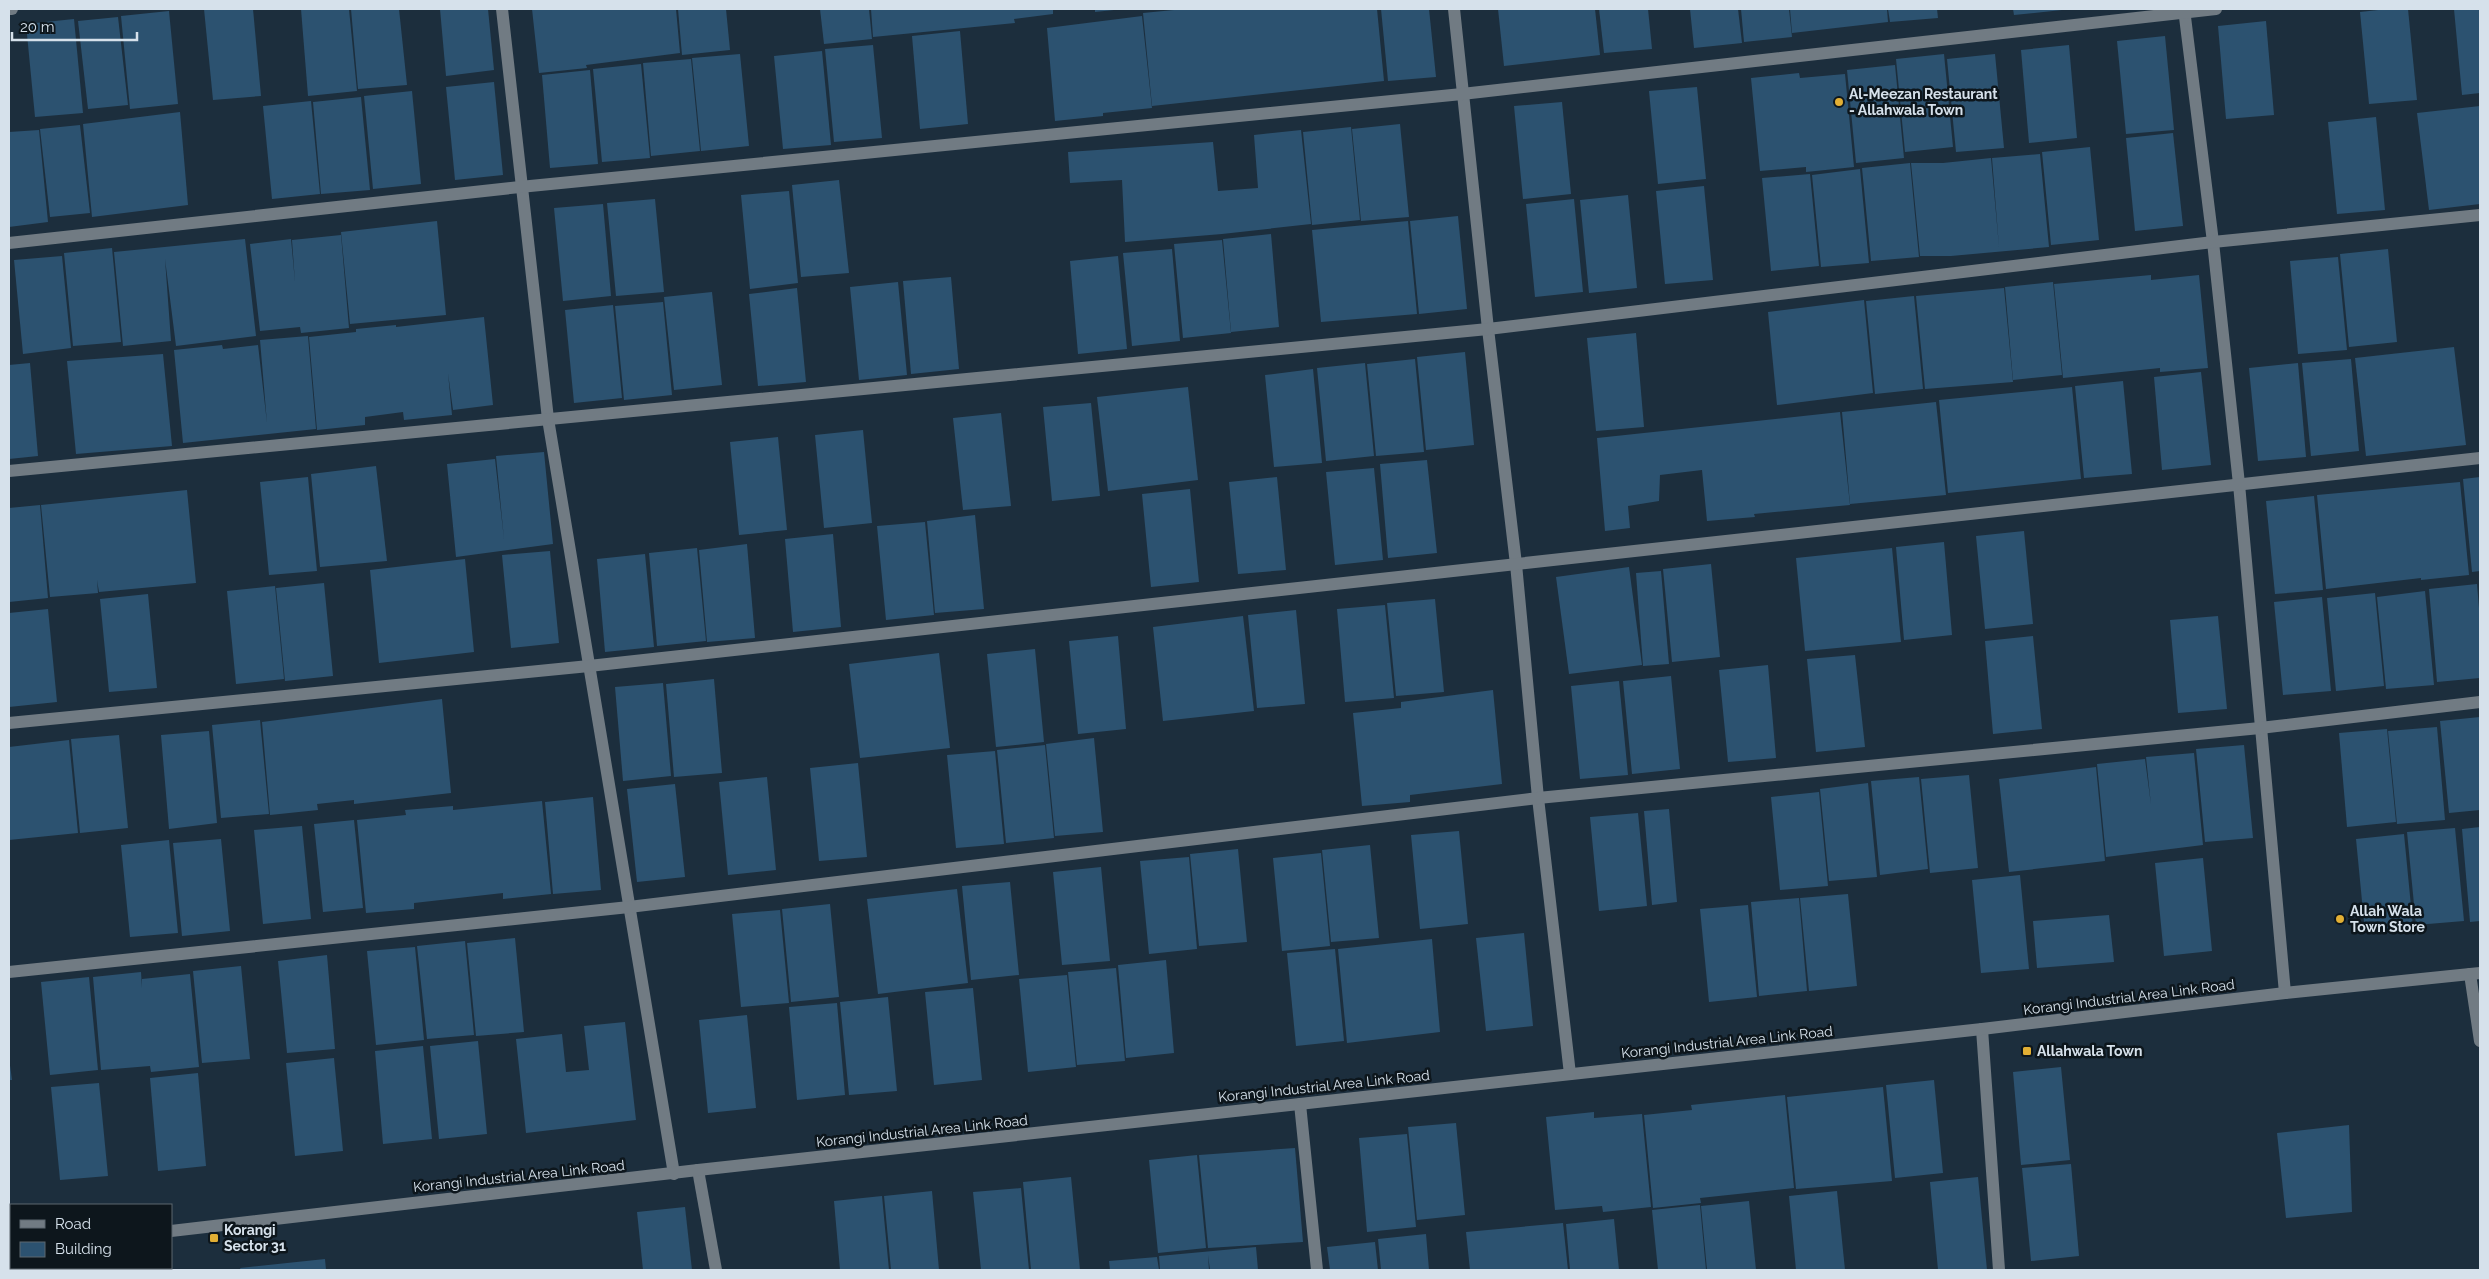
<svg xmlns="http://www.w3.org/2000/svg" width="2489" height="1279" font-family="Raleway,sans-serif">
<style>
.building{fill:#2c5270}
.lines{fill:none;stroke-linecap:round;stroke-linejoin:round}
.minor{stroke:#717b83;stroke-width:12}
.poi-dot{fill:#e2af34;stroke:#0d161c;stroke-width:2}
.labels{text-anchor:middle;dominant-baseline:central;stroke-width:5;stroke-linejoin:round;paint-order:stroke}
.poi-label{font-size:14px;font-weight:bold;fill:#d6e1eb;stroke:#0d161c;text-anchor:start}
.street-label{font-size:14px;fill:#d6e1eb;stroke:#0d161c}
</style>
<rect width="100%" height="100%" fill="#1c2e3d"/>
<g class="building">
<path d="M204,9H253L261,96L213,100Z"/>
<path d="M301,9H349L357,91L308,96Z"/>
<path d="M351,9H399L407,85L358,89Z"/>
<path d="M440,9H488L494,70L446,76Z"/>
<path d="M532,9H676L680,53L586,65L587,68L539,73Z"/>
<path d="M678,9H726L730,50L682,55Z"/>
<path d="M820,9H869L872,39L824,44Z"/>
<path d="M871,9H1053V14L1014,19L1015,23L873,37Z"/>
<path d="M1095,9H1114V10L1095,12Z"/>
<path d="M1184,9H1377L1384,81L1152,106L1143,13Z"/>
<path d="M1381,9H1429L1436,77L1388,81Z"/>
<path d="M1498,9H1595L1600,55L1504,66Z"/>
<path d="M1599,9H1648L1652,49L1604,53Z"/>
<path d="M1690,9H1738L1742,43L1694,48Z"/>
<path d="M1741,9H1789L1792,37L1744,42Z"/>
<path d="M1790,9H1887L1888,22L1792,33Z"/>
<path d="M1888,9H1937L1938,18L1890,22Z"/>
<path d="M2013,9H2062V10L2014,15Z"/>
<path d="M2387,9H2408L2417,100L2369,104L2360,12Z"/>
<path d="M2454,9H2480V93L2462,95Z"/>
<path d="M169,11L178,104L130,109L121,16Z"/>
<path d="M1142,16L1152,108L1103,113V116L1055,121L1047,28Z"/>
<path d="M118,17L128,105L88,109L78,21Z"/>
<path d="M74,19L83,113L35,117L26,24Z"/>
<path d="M2266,21L2274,115L2226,119L2218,26Z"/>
<path d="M960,31L968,124L920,129L912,36Z"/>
<path d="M2165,36L2174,130L2126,134L2117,41Z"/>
<path d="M873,45L882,138L834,142L825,49Z"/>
<path d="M2069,45L2077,138L2029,143L2021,50Z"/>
<path d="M822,51L831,145L783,149L774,56Z"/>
<path d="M740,54L749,146L701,151L692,58Z"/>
<path d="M1944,54L1953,147L1905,152L1896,59Z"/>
<path d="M1995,54L2004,148L1956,152L1947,59Z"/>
<path d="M691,59L700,151L651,156L643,63Z"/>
<path d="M641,64L650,158L602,162L593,69Z"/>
<path d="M1895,65L1904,158L1856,163L1847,70Z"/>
<path d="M590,70L598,164L550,168L542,75Z"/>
<path d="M1799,73L1800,78L1845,74L1854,167L1806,172V167L1760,171L1751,78Z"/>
<path d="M494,82L503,175L455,180L446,87Z"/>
<path d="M1697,87L1706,179L1658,184L1649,91Z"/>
<path d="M412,91L421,184L373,189L364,96Z"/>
<path d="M361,97L370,190L321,194L313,102Z"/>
<path d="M311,101L320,194L272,199L263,106Z"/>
<path d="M1562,102L1571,194L1523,199L1514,106Z"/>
<path d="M2480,106V204L2429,210L2417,113Z"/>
<path d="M180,112L188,205L92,217L83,124Z"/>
<path d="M2376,117L2385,210L2337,214L2328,122Z"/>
<path d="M1400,124L1409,217L1361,221L1352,129Z"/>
<path d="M80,125L90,213L50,217L40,129Z"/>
<path d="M1351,127L1360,220L1312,225L1303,132Z"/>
<path d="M39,130L48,222L9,227V132Z"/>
<path d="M1301,130L1311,224L1222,234L1125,242L1122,180L1070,183L1068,152L1213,142L1218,191L1258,188L1254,135Z"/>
<path d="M2173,133L2183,226L2135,231L2126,138Z"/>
<path d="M2090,147L2099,240L2051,245L2042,152Z"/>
<path d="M2040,154L2049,247L1951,256H1920L1911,163H1943L1991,158L1999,247L1992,158Z"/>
<path d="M1910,163L1919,257L1871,261L1862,168Z"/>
<path d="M1860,169L1869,263L1821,267L1812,175Z"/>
<path d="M1810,174L1819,266L1771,271L1762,178Z"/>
<path d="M839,180L849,273L801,277L792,185Z"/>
<path d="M1704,186L1713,280L1665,284L1656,191Z"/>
<path d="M789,191L798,283L750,289L741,195Z"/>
<path d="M1628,195L1637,288L1589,293L1580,200Z"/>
<path d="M655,199L664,292L616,296L607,203Z"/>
<path d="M1574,199L1583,292L1535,297L1526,204Z"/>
<path d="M603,204L611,296L563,301L554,208Z"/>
<path d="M1458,216L1467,309L1419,314L1410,221Z"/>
<path d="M437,221L446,315L350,324L341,232Z"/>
<path d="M1408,221L1417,314L1321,322L1312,230Z"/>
<path d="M1271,234L1279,327L1231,332L1223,239Z"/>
<path d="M341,235L349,328L301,333L300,327L260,331L250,244L291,239L295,282L292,240Z"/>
<path d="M245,239L256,336L176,346L165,259L171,341L123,346L114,252Z"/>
<path d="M1222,240L1231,333L1183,338L1174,244Z"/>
<path d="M112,248L121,342L73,346L64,253Z"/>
<path d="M1172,249L1180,341L1132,346L1123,253Z"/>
<path d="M2388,249L2397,342L2349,347L2340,254Z"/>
<path d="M62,256L71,348L23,354L14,260Z"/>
<path d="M1118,256L1127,349L1078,354L1070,261Z"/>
<path d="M2338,257L2347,350L2298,354L2290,261Z"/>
<path d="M2151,275V280L2199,275L2208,368L2160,372V368L2063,378L2054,284Z"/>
<path d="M951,277L959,369L911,374L903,281Z"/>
<path d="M898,282L907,375L859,380L850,287Z"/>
<path d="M2053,282L2062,375L2013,380L2005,287Z"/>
<path d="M797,288L806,382L758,386L749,294Z"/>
<path d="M2004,288L2013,382L1925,389L1916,296Z"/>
<path d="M712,292L722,385L674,390L664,297Z"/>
<path d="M1914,296L1923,389L1875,394L1866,301Z"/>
<path d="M1864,300L1873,393L1777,405L1768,312Z"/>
<path d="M663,302L672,395L624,400L615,306Z"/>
<path d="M613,305L622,398L574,403L565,310Z"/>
<path d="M484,317L493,405L453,410L448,373L452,415L404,420L403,412L365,417V425L317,430L309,337L356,332V329L396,325V327Z"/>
<path d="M1636,333L1644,427L1596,431L1587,338Z"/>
<path d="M308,336L316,429L183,443L174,350L222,345L223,349L258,345L267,423L260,340Z"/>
<path d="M2454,347L2466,445L2366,456L2355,358Z"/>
<path d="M1465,352L1474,445L1426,450L1417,357Z"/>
<path d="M163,354L172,446L76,454L67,361Z"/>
<path d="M1415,359L1424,452L1376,456L1367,364Z"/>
<path d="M2351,359L2359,451L2311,456L2302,363Z"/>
<path d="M30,363L38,456L9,459V365Z"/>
<path d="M1365,363L1374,456L1326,461L1317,368Z"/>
<path d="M2298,363L2306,457L2258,461L2249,368Z"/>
<path d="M1313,369L1322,463L1274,467L1265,375Z"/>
<path d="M2201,372L2211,465L2162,470L2154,377Z"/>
<path d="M2123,381L2132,474L2084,478L2075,386Z"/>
<path d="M1188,387L1198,480L1108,491L1097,397Z"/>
<path d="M2072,387L2081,479L1948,493L1939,400Z"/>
<path d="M1936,402L1946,495L1850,504L1842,412Z"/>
<path d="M1091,403L1100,496L1052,501L1043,407Z"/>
<path d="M1840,412L1850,505L1754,514L1755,517L1707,521L1702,470L1660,475L1659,501L1628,506L1630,528L1605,531L1597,438Z"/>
<path d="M1001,413L1011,506L963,510L953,418Z"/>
<path d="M863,430L872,523L824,528L815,435Z"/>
<path d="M778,437L787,530L739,535L730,442Z"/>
<path d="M544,452L553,544L456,557L447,464L495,459L504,539L496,456Z"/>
<path d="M1427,460L1437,553L1388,558L1380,464Z"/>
<path d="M376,466L387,561L320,567L311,474Z"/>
<path d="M1374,468L1383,560L1335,565L1326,472Z"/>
<path d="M308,477L317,571L269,575L260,482Z"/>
<path d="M1277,477L1286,570L1238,574L1229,482Z"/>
<path d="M2480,477V571L2472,572L2463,479Z"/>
<path d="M2460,482L2469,575L2421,580V578L2326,589L2317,495Z"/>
<path d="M1190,489L1199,582L1151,587L1142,494Z"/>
<path d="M187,490L196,583L99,592L97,580L98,593L50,597L41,505Z"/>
<path d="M2314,496L2323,590L2275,594L2266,501Z"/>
<path d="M40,505L48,598L9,602V508Z"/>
<path d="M975,515L984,609L935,613L927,521Z"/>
<path d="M925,522L934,615L886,620L877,526Z"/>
<path d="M2024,531L2033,624L1985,629L1976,536Z"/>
<path d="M833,534L841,627L793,632L785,539Z"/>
<path d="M1944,542L1952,635L1904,640L1896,547Z"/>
<path d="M747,544L755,638L707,642L699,550Z"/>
<path d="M697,548L706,641L657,646L649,553Z"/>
<path d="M1892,548L1901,642L1805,651L1796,558Z"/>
<path d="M550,551L559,643L511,648L502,555Z"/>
<path d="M645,554L654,647L605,652L597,559Z"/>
<path d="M465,559L474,652L379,663L370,570Z"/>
<path d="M1711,564L1720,657L1672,662L1663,569Z"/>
<path d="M1629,567L1642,665L1569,674L1556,577Z"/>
<path d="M1661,571L1669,664L1643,666L1636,573Z"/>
<path d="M324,583L333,676L285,681L276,588Z"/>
<path d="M2477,584L2480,620V678L2437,682L2429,589Z"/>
<path d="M275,586L284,679L236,684L227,591Z"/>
<path d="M2425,591L2434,685L2386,689L2377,597Z"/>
<path d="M2375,593L2384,686L2336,691L2327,598Z"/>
<path d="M148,594L157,688L109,692L100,599Z"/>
<path d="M2322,597L2331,691L2283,695L2274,602Z"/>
<path d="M1435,599L1444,692L1396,696L1387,603Z"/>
<path d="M1385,605L1394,698L1345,702L1337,609Z"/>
<path d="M48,609L57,702L9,707V613Z"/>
<path d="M1296,610L1305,704L1257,708L1248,615Z"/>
<path d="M1243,616L1254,711L1163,721L1153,627Z"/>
<path d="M2218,616L2227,709L2178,713L2170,620Z"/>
<path d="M1118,636L1126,729L1078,734L1069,641Z"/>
<path d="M2033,636L2042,729L1993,734L1985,641Z"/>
<path d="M1035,649L1044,742L996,747L987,654Z"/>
<path d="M939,653L950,748L860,758L849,664Z"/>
<path d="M1855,655L1865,747L1816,752L1807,659Z"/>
<path d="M1768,665L1776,758L1728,762L1719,670Z"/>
<path d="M1671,676L1680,769L1632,774L1623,681Z"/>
<path d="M714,679L722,773L674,777L666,684Z"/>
<path d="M1619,681L1628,775L1580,779L1571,686Z"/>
<path d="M663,683L671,776L623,781L615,687Z"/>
<path d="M1493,690L1502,784L1410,795V802L1362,806L1353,713L1401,708V702Z"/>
<path d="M442,699L451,793L354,804V800L317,804L318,810L270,815L262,722Z"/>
<path d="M2480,717V810L2449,813L2440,721Z"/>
<path d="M260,720L269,814L221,818L212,725Z"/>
<path d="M2437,727L2445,820L2397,824L2388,731Z"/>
<path d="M2387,729L2396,822L2347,827L2339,733Z"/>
<path d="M209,731L217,823L169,829L161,735Z"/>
<path d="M119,735L128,828L80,833L71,739Z"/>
<path d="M1094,738L1103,832L1055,836L1046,744Z"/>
<path d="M69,740L78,833L9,840V747Z"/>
<path d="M1045,745L1054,838L1006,843L997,750Z"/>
<path d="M2244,745L2253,838L2205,842L2196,749Z"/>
<path d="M995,751L1004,844L956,848L947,755Z"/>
<path d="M2194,753L2203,845L2106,857L2097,764L2145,759L2151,805L2146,757Z"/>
<path d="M858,763L867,857L819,861L810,768Z"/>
<path d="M2096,767L2105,861L2009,872L1999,779Z"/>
<path d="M1969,775L1978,868L1930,873L1921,779Z"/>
<path d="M767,777L776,870L728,875L719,782Z"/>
<path d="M1919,777L1928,869L1880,875L1871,781Z"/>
<path d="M1868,783L1877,877L1829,881L1820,789Z"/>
<path d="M675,784L685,877L637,882L627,789Z"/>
<path d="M1819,792L1828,886L1780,890L1771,797Z"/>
<path d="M593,797L601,890L553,894L545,802Z"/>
<path d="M542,801L551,894L503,899V893L414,903V909L366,913L357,820L406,815L405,810L453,806V810Z"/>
<path d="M1669,809L1677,902L1652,905L1644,811Z"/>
<path d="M1638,813L1647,906L1599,911L1590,817Z"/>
<path d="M354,820L363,908L323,912L314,824Z"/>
<path d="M302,826L311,919L263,924L254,830Z"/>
<path d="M2480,827V921L2470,922L2462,829Z"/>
<path d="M2455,828L2464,921L2416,925L2407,832Z"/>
<path d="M1459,831L1468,924L1420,929L1411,835Z"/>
<path d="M2404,834L2413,927L2365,932L2356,839Z"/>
<path d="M221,839L230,931L182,936L173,843Z"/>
<path d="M169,840L178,933L130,937L121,845Z"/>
<path d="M1370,845L1379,938L1331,942L1322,850Z"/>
<path d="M1238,849L1247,942L1199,946L1190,854Z"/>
<path d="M1321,853L1330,946L1282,951L1273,858Z"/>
<path d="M1189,857L1197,949L1149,954L1140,861Z"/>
<path d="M2203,858L2212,951L2164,956L2155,863Z"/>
<path d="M1101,867L1110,961L1062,965L1053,872Z"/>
<path d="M2020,875L2029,969L1981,973L1972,880Z"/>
<path d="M1010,882L1019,975L971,980L962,886Z"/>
<path d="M957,889L968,983L878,994L867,899Z"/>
<path d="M1848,894L1857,986L1809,991L1800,898Z"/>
<path d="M1799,898L1807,991L1759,996L1751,902Z"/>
<path d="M830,904L839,997L791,1002L782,909Z"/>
<path d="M1748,905L1757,997L1709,1002L1700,909Z"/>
<path d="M780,910L789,1003L741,1007L732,914Z"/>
<path d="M2109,915L2114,962L2037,968L2033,921Z"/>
<path d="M1524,933L1533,1026L1486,1031L1476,938Z"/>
<path d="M515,938L524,1032L476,1036L467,943Z"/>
<path d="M1432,939L1440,1032L1347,1043L1338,949Z"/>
<path d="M465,941L474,1035L427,1039L417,946Z"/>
<path d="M415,947L424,1040L376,1045L367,951Z"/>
<path d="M1335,949L1344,1041L1296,1046L1287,953Z"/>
<path d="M327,955L335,1049L287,1053L278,961Z"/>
<path d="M1166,960L1174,1053L1126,1058L1118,965Z"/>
<path d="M241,966L250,1059L202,1063L193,971Z"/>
<path d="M1116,968L1125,1061L1077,1065L1068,972Z"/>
<path d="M141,972L142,988V979L190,974L199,1067L151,1072L150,1066L101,1070L93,977Z"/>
<path d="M1067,975L1076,1067L1028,1072L1019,979Z"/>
<path d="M89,977L98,1070L50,1075L41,982Z"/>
<path d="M973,988L982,1080L934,1085L925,992Z"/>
<path d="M888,997L897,1091L849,1095L840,1002Z"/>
<path d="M837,1003L845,1095L797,1100L789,1007Z"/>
<path d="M747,1015L756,1108L708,1113L699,1020Z"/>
<path d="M625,1022L636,1120L526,1133L516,1039L562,1034L566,1072L589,1070L584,1026Z"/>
<path d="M478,1041L487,1134L439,1139L430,1046Z"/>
<path d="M423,1046L432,1139L383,1144L375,1051Z"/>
<path d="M9,1058L12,1080H9Z"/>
<path d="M334,1058L343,1151L295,1156L286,1063Z"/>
<path d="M2061,1067L2070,1160L2021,1165L2013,1072Z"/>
<path d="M198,1073L206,1166L158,1171L150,1078Z"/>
<path d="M1934,1080L1943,1173L1895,1178L1886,1085Z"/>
<path d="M99,1083L108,1176L60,1180L51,1087Z"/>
<path d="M1883,1087L1892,1181L1796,1189L1787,1097Z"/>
<path d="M1785,1095L1794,1188L1700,1198L1701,1203L1653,1208L1644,1115L1692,1110L1691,1105Z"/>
<path d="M1594,1112V1118L1642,1114L1651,1207L1603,1212L1602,1206L1555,1210L1546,1117Z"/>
<path d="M1456,1123L1465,1215L1417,1220L1408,1127Z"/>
<path d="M2349,1125L2352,1212L2286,1218L2277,1133Z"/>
<path d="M1407,1134L1416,1227L1367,1232L1359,1138Z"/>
<path d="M1295,1148L1303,1242L1208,1248L1199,1155Z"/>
<path d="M1197,1155L1206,1248L1158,1253L1149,1160Z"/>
<path d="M2071,1164L2079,1256L2031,1261L2022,1168Z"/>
<path d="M1071,1177L1080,1270H1031L1023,1182Z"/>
<path d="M1978,1177L1987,1270H1938L1930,1182Z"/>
<path d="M1021,1188L1029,1270H981L973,1192Z"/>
<path d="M932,1191L939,1270H891L884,1196Z"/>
<path d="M1837,1191L1845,1270H1796L1789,1196Z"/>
<path d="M882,1196L889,1270H840L834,1201Z"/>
<path d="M1749,1201L1756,1270H1707L1701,1206Z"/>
<path d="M1700,1205L1706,1270H1658L1652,1210Z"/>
<path d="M685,1207L692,1270H643L637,1212Z"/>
<path d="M1614,1219L1619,1270H1570L1566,1224Z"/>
<path d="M1563,1223L1568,1270H1470L1466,1232Z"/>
<path d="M1426,1234L1429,1270H1381L1378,1239Z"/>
<path d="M1375,1242L1378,1270H1330L1327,1247Z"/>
<path d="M1256,1247L1258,1270H1210L1208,1255L1209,1270H1160L1159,1256Z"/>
<path d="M1157,1257L1159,1270H1110L1109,1261Z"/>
<path d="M325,1259L326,1270H241L240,1268Z"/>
</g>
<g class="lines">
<g class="minor">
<path d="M9,9H12"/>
<path d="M502,9L548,419L674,1174"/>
<path d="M1454,9L1488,329L1516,564L1538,798L1570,1074"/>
<path d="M2184,9L2213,242L2239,484L2285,993"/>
<path d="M9,243L520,187L1462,94L2216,9"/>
<path d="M9,471L1488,329L2213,242L2480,215"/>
<path d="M9,723L589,666L2480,458"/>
<path d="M9,972L629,907L1538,798L2260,728L2480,702"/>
<path d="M2470,974L2480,1041"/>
<path d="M1982,1029L1999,1270"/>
<path d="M1300,1104L1317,1270"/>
<path d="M698,1170L716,1270"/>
<path d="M171,1231L698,1170L1982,1029L2285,993L2480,973"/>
<path d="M9,1249H11"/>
</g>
</g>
<g class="poi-dot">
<circle cx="1839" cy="102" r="5"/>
<circle cx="2340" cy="919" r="5"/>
<rect x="2022" y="1046" width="10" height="10" rx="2.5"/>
<rect x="209" y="1233" width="10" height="10" rx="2.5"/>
</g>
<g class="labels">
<g class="poi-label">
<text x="1849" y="94">Al-Meezan Restaurant<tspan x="1849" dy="16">- Allahwala Town</tspan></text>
<text x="2350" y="911">Allah Wala<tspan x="2350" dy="16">Town Store</tspan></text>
<text x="2037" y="1051">Allahwala Town</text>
<text x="224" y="1230">Korangi<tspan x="224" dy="16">Sector 31</tspan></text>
</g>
<g class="street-label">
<text transform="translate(2129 997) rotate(-7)">Korangi Industrial Area Link Road</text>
<text transform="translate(1727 1042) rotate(-6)">Korangi Industrial Area Link Road</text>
<text transform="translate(1324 1086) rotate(-6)">Korangi Industrial Area Link Road</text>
<text transform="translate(922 1131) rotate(-6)">Korangi Industrial Area Link Road</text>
<text transform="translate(519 1176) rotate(-6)">Korangi Industrial Area Link Road</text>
</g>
</g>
<rect width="2489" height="1279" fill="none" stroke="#d6e1eb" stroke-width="20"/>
<rect x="10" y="1204" width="162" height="65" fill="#0d161c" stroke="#5d676f"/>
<rect x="20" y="1220" width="25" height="8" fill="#717b83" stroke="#5d676f"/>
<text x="55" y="1229" font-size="15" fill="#d6e1eb">Road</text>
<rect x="20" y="1242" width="25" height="15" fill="#2c5270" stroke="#5d676f"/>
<text x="55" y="1254" font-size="15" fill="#d6e1eb">Building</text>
<path d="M12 32v8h125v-8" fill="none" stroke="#d6e1eb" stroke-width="2.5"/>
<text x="20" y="32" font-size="15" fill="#d6e1eb" stroke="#0d161c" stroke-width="4" paint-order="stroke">20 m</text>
</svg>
